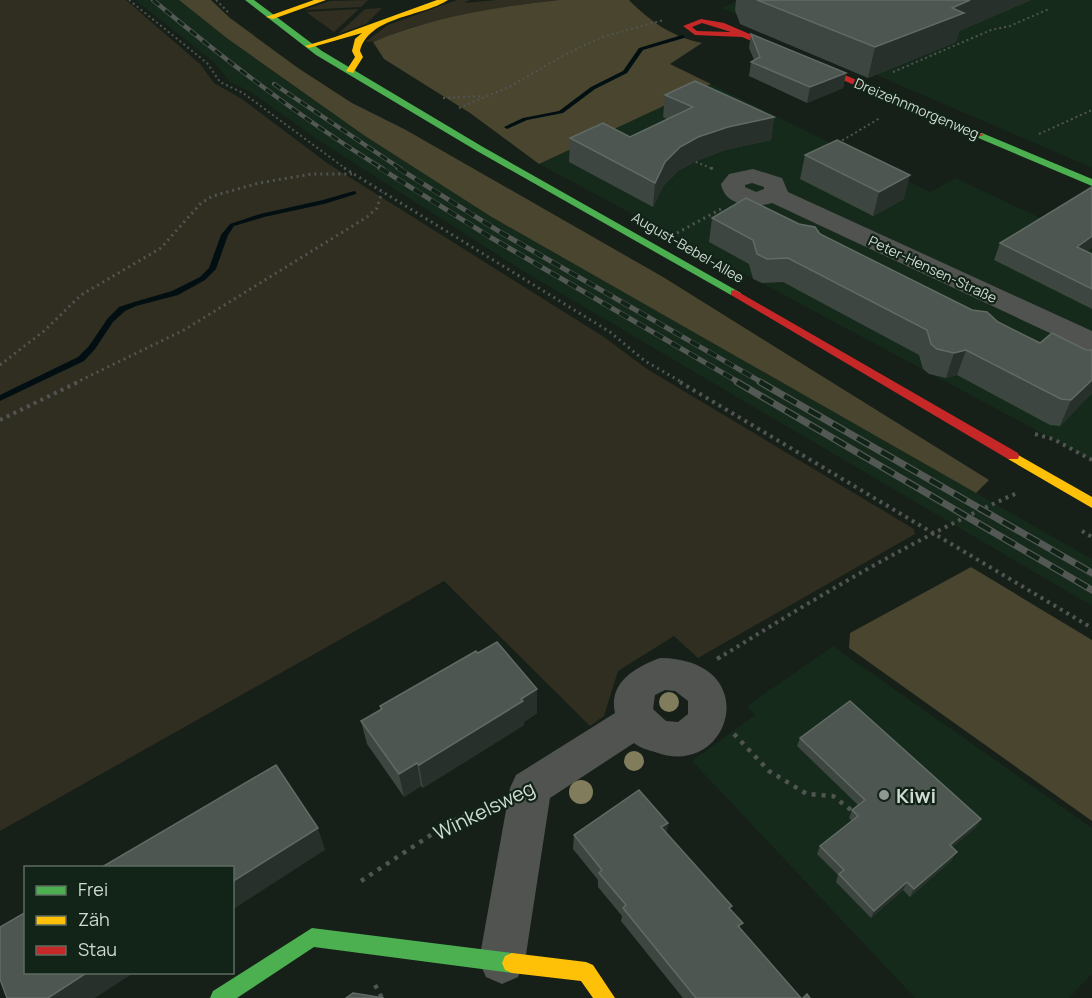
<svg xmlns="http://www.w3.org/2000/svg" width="1092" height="998" font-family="Manrope,sans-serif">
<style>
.built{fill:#152a1b}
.green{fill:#302e21}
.forest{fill:#49452e}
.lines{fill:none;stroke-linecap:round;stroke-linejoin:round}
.stream{fill:#020f12;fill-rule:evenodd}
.path-far3{stroke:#515551;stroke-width:2;stroke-dasharray:2 3;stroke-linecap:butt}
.path-far2{stroke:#515551;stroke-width:3;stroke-dasharray:2 4;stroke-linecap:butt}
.path-far1{stroke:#515551;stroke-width:4;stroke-dasharray:3 4.5;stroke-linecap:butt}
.path{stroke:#515551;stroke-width:4.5;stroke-dasharray:4 6;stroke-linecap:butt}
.street{fill:#515350;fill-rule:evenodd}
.fast{fill:#4caf50;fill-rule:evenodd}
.slow{fill:#ffc107;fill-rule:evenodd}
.jam{fill:#c62828;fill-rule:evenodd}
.rail-far2-casing{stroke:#535854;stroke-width:4.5}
.rail-far1-casing{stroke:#535854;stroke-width:5}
.rail-casing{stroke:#535854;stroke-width:7}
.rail-far2{stroke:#122317;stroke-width:3;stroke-dasharray:8;stroke-linecap:butt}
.rail-far1{stroke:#122317;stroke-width:4;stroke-dasharray:10;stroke-linecap:butt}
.rail{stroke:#122317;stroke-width:4.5;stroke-dasharray:14;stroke-linecap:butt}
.tree{fill:#807c5c}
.wall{fill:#3d4641}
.shaded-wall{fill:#27302a}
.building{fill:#4d5651;stroke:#616b65;stroke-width:1.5}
.poi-dot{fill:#8e9991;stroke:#122317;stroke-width:2}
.labels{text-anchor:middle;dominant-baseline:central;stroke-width:4.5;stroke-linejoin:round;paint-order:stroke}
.far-street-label{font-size:14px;fill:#cfdad2;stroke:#122317}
.near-poi-label{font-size:20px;font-weight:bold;fill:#cfdad2;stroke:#122317;text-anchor:start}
.near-street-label{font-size:20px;fill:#cfdad2;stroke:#122317}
</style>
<rect width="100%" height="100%" fill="#161f18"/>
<g class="built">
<path d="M135,0H182L228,39L365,136L490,216L1092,559V606L523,271L318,140L251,92L230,82L214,62Z"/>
<path d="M740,0H1092V168L721,8Z"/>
<path d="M711,84L930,192L955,178L1092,242V460L539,164Z"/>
<path d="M833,646L1092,828V974L1069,998H915L692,761L755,715L747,706Z"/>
</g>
<g class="green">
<path d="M0,0H126L200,64L214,83L242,99L327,163L604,337L647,369L914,529L915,534L698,658L674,636L618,671L604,716L590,726L444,581L0,831Z"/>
<path d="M368,0L361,7L304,10L330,1Z"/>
<path d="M457,0H470L464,3L496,0H559C509,5 461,15 413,27C396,31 381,43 365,42L388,25Z"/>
<path d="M382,8L366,24L338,34L365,9Z"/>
<path d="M359,9L334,32L306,12Z"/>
</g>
<g class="forest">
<path d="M179,0H211L230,18L298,68L352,103L406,130L663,277L989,480L976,493L490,216L365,136L228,39Z"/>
<path d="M559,0H629C650,21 672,37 702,43L670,64L711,84L539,164L470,113L384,59L373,42C431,17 496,7 559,0Z"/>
<path d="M971,567L1092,640V821L849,648L850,633Z"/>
</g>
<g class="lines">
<g class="stream">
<path d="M682,35L685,37L684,38L643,50L627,73L595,89L563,113L527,120L507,129L504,127L523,118L559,111L591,87L623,71L639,48Z"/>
<path d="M354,191L356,192V194L324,204L264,217L234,226L228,235L216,269L205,280L178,295L136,306L125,311L113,322L95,349L84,361L0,401V395L78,357L89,346L108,318L119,307L131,303L172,291L200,277L209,268L221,235L230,224L260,214L323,200Z"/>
</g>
<g class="path-far3">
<path d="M129,0L207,63L220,82L243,93L346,169"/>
<path d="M216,0L228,12"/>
<path d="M893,72L991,30L1010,26L1049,9"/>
<path d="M443,98L483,96"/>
<path d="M459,108L509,87L566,54L602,37L664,20"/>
<path d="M1039,134L1092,110"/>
<path d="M838,143L880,118"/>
<path d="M691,160L713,169"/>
</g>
<g class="path-far2">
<path d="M344,168L610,332L645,361L683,383"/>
<path d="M711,168L713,169"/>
<path d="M677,233L721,209"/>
<path d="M0,365L44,331L81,295L161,248L201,203L213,196L259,183L312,174H352"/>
<path d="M75,383L184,330L367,217L377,208L382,192"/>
</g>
<g class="path-far1">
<path d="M680,382L1092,628"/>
<path d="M0,420L78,382"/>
<path d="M1035,434L1053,439L1092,460"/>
<path d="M1082,531L1092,537"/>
<path d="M724,655C820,595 914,539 1017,493"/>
</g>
<g class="path">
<path d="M717,659L726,653"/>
<path d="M734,734L769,771L807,794L833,796L855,813"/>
<path d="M361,881L452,821L490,808"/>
<path d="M375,985L382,998"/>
</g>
<g class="street">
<path d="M753,169L782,178L788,192L1092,331V351L1082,348L772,203C755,208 725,207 721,184L729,174ZM752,183L764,187V189L756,192L745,187V185Z"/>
<path d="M660,658C766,659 731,781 655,752C648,750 640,748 634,743L550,798L525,961L518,977L502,984L486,977L479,961L510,788L516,775L615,713C608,682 636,667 660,658ZM665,690L675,691L688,701V714L678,722L666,721L653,709L655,695Z"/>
</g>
<g class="fast">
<path d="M245,0H254L322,51L483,147L741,293L739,295H731L477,151L316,55Z"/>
<path d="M976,133H982L1092,179V186L976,137Z"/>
<path d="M312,928L512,953L519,956L522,963L519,970L512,973L314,947L237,998H210L213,991Z"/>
</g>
<g class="slow">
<path d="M314,0H326L273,19L266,17Z"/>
<path d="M437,0H448C422,17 369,16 360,51L363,57L353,73L346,71L355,57L352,51L355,39L362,33L309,48L305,46L335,37Z"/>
<path d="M1013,452L1092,497V508L1008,459L1007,456L1008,453Z"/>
<path d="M512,953L586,962L593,965L615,998H593L581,981L512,973L505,970L502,963L505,956Z"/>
</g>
<g class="jam">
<path d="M701,19L724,23L984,135L976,137L742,37L695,35L683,26ZM702,23L731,32L697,31L692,27Z"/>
<path d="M735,290L1018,453L1019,456L1018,459H1008L731,295V291Z"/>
</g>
<g class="rail-far2-casing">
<g id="rail-far2">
<path d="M153,0C226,61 302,119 383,169"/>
<path d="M274,84L401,169"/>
</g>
</g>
<g class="rail-far1-casing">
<g id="rail-far1">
<path d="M380,168L490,237L740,383"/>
<path d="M398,168L500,232L763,383"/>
</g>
</g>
<g class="rail-casing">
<g id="rail">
<path d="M737,382L1092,590"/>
<path d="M760,382L1092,573"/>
</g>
</g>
<use href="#rail-far2" class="rail-far2"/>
<use href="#rail-far1" class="rail-far1"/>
<use href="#rail" class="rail"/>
</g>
<g class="tree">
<circle cx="669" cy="702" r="10"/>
<circle cx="634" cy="761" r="10"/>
<circle cx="581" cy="792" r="12"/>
</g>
<g class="wall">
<path d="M736,0H1031L959,31L956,42L868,78L740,24L735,10Z"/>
<path d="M751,34L846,73L843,88L807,103L749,76L751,62L754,60L749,48Z"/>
<path d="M665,95L774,117L771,140L725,150L696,161L678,171L663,186L653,207L569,162L570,138L630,137L667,119L663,117Z"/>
<path d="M805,155L904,199L873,216L800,179Z"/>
<path d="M712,218L820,234L1040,343L1092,350V393L1060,426L1050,425L957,375L946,378L929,374L923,369L919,355L783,282L762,283L753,279L749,264L709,242Z"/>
<path d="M1000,243L1087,252L1092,254V309L994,260Z"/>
<path d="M478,653L537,689V713L524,722V725L423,788L421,786L404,797L367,744L361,721L381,709L380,706Z"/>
<path d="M800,738L976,827L952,847V860L910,897L903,890L871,918L836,882L838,875L817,854L820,846L852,821L849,818L852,810L858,805L797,746Z"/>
<path d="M668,823L666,833L730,909L741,929L801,998H683L621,921L622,916L598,887V880L573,849L574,835Z"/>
</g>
<g class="shaded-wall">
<path d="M970,0H1031L959,31L956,42L868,78L875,47L952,8Z"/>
<path d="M846,73L843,88L807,103L810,87Z"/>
<path d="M774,117L771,140L725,150L696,161L678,171L663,186L653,207L655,183L665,162L680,147L698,137L728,127Z"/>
<path d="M910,175L904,199L873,216L879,192Z"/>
<path d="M1092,236V248L1070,263L1077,247Z"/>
<path d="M966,350L957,375L946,378L954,353Z"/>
<path d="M1092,380V393L1060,426L1071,400Z"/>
<path d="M537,689V713L524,722V725L423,788L419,765Z"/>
<path d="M417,763L421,786L404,797L399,774Z"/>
<path d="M981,819L976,827L946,853L950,845Z"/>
<path d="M668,823L665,837L661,827Z"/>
<path d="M318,828L325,850L232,910V882Z"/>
<path d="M957,852L952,860L910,897L914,889Z"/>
<path d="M907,882L903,890L871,918L874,911Z"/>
<path d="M88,972H135L95,998H48Z"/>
</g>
<g class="building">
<path d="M757,0H970L952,8L964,13L875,47Z"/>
<path d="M751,34L846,73L810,87L751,62L760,57Z"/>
<path d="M695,81L774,117L728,127L698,137L680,147L665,162L655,183L570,138L603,123L630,137L693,107L665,95Z"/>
<path d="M837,140L910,175L879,192L805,155Z"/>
<path d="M1092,187V236L1077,247L1092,254V289L1000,243Z"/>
<path d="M746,198L799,224L815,227L820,234L972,310L987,312L998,322L1040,343L1052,333L1086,350H1092V380L1071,400L1061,399L966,350L954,353L937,349L931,344L927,330L788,258L767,259L757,254L753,240L712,218Z"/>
<path d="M497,642L537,689L521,699L523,701L419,765L417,763L399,774L361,721L382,709L380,706L476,651L478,653Z"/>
<path d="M850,701L981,819L950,845L957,852L914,889L907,882L874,911L839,874L844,870L820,846L858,816L852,810L865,800L800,738Z"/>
<path d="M276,765L318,828L232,882V867H102Z"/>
<path d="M639,790L668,823L661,827L732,906L729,908L743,923L738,926L801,998H696L623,908L626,905L599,873L602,870L574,835Z"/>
<path d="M26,912V972H88L48,998H7L0,979V927Z"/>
<path d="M353,993L384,998H346Z"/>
<path d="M807,994L810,998H803Z"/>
</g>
<circle class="poi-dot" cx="884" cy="795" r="6"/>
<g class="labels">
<g class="far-street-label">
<text transform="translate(917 108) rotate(23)">Dreizehnmorgenweg</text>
<text transform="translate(688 247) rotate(30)">August-Bebel-Allee</text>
<text transform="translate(933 269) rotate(25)">Peter-Hensen-Straße</text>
</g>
<g class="near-poi-label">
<text x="896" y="795">Kiwi</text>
</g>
<g class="near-street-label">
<text transform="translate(484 810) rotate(-26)">Winkelsweg</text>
</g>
</g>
<rect x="24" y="866" width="210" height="108" fill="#122317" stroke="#5e6c62" stroke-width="1.5"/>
<rect x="36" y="886" width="30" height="9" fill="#4caf50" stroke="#5e6c62" stroke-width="1.5"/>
<text x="78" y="896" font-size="18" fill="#cfdad2">Frei</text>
<rect x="36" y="916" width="30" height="9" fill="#ffc107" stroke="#5e6c62" stroke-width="1.5"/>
<text x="78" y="926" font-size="18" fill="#cfdad2">Zäh</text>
<rect x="36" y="946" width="30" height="9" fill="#c62828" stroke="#5e6c62" stroke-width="1.5"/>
<text x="78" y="956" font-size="18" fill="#cfdad2">Stau</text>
</svg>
